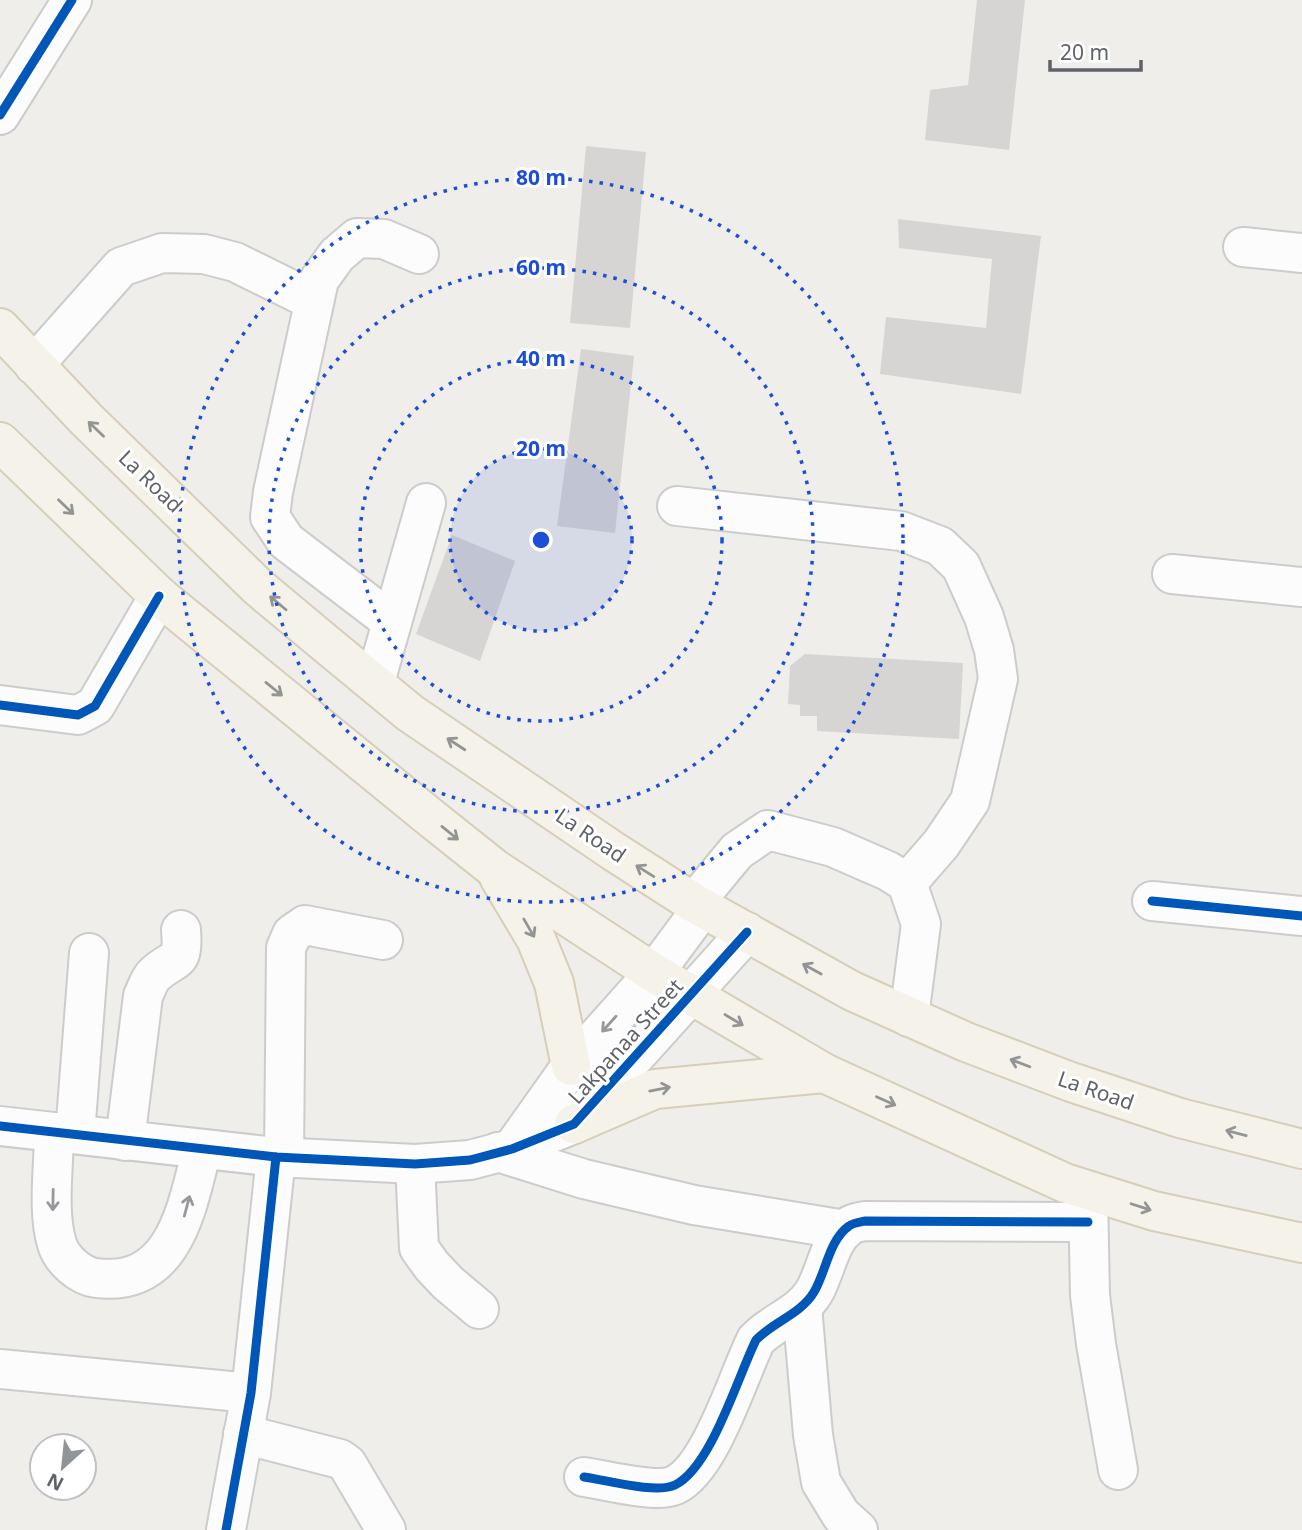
<svg xmlns="http://www.w3.org/2000/svg" width="1302" height="1530" font-family="'Noto Sans',sans-serif">
<style>
.building{fill:#d6d5d3}
.lines{fill:none;stroke-linecap:round;stroke-linejoin:round}
.minor-casing{stroke:#cbcccc;stroke-width:42}
.major-casing{stroke:#d7ceb8;stroke-width:42}
.minor{stroke:#fdfcfc;stroke-width:38}
.major{stroke:#f4f2e9;stroke-width:38}
.cycleway-casing{stroke:#fff;stroke-width:13}
.cycleway{stroke:#0057b8;stroke-width:9}
.oneway{stroke:#939595}
.oneway2{stroke:#96999c}
.ring{fill:none;stroke:#1d4ed8;stroke-width:3.5;stroke-dasharray:3.5 7}
.labels{text-anchor:middle;dominant-baseline:central;stroke-width:6;stroke-linejoin:round;paint-order:stroke}
.street-label{font-size:21px;fill:#5f6368;stroke:#fff}
.centre{fill:#1d4ed8;stroke:#fff;stroke-width:3.5}
.ring-label{font-size:21px;text-anchor:middle;font-weight:bold;fill:#1d4ed8;stroke:#fff;stroke-width:6;stroke-linejoin:round;paint-order:stroke}
</style>
<rect width="100%" height="100%" fill="#efeeea"/>
<g class="building">
<path d="M977,0H1025L1009,150L925,140L930,90L968,85Z"/>
<path d="M586,146L646,152L630,328L570,323Z"/>
<path d="M898,219L1041,236L1021,394L880,374L886,317L986,328L992,259L899,248Z"/>
<path d="M581,349L634,356L615,533L557,526Z"/>
<path d="M452,535L515,561L480,661L416,634Z"/>
<path d="M805,654L963,663L959,739L817,731V716H800V705L788,704L790,666Z"/>
</g>
<g class="lines">
<g class="minor-casing">
<g id="minor">
<path d="M0,115L72,0"/>
<path d="M1243,247L1302,253"/>
<path d="M34,365L121,267L162,253L204,254L235,262L314,301"/>
<path d="M677,506L901,531L940,546L961,566L984,617L994,650L998,679L970,801L941,844L907,883"/>
<path d="M1172,574L1302,587"/>
<path d="M392,622L286,541L270,517L273,492L319,280L337,255L357,238L384,239L419,254"/>
<path d="M375,682L426,503"/>
<path d="M0,705L78,715L95,706L159,596"/>
<path d="M1152,901L1302,916"/>
<path d="M694,903L737,851L768,830L833,847L888,871L907,883L921,924L909,1017"/>
<path d="M0,1126L276,1157L415,1164L470,1160L512,1149L574,1124L747,932"/>
<path d="M54,1132C54,1166 47,1212 57,1244C62,1260 80,1276 96,1278C175,1288 187,1207 202,1149"/>
<path d="M75,1134L89,953"/>
<path d="M125,1141L143,996C146,990 149,980 154,975C175,955 184,967 181,930"/>
<path d="M512,1149L571,1066L654,973L703,907"/>
<path d="M498,1152L584,1179L694,1205L845,1230"/>
<path d="M284,1158L286,948L292,934L305,925L383,940"/>
<path d="M415,1164L419,1248L432,1266L448,1283L479,1309"/>
<path d="M1088,1195L1090,1295L1096,1344L1118,1470"/>
<path d="M802,1306L813,1435L821,1482L841,1515L858,1530"/>
<path d="M0,1369L251,1393"/>
<path d="M243,1434L340,1459L347,1464L386,1530"/>
<path d="M584,1477C606,1480 656,1494 675,1485C711,1468 738,1376 756,1340C773,1322 801,1314 814,1292C826,1272 829,1240 849,1226C853,1223 860,1222 865,1221L1088,1222"/>
<path d="M226,1530L251,1393L276,1157"/>
</g>
</g>
<g class="major-casing">
<g id="major">
<path d="M0,328L86,419L258,587L331,648L410,713L613,851L694,903L852,991L966,1042L1071,1082L1180,1118L1302,1149"/>
<path d="M0,442L159,596L431,818L495,869L654,973L824,1073L1065,1183L1154,1211L1302,1243"/>
<path d="M499,877L536,939L554,983L571,1066"/>
<path d="M574,1124L655,1089L824,1073"/>
</g>
</g>
<use href="#minor" class="minor"/>
<use href="#major" class="major"/>
<g class="cycleway-casing">
<g id="cycleway">
<path d="M0,115L72,0"/>
<path d="M0,705L78,715L95,706L159,596"/>
<path d="M1152,901L1302,916"/>
<path d="M0,1126L276,1157L415,1164L470,1160L512,1149L574,1124L747,932"/>
<path d="M584,1477C606,1480 656,1494 675,1485C711,1468 738,1376 756,1340C773,1322 801,1314 814,1292C826,1272 829,1240 849,1226C853,1223 860,1222 865,1221L1088,1222"/>
<path d="M226,1530L251,1393L276,1157"/>
</g>
</g>
<use href="#cycleway" class="cycleway"/>
</g>
<defs><path id="oneway-shaft" d="M-6 0H5M1.5-3L5.5 0L1.5 3" fill="none" stroke-width="1.6" stroke-linecap="round" stroke-linejoin="round" transform="scale(1.75)"/></defs>
<g class="oneway">
<use href="#oneway-shaft" transform="translate(96 429) rotate(-136)"/>
<use href="#oneway-shaft" transform="translate(66 507) rotate(44)"/>
<use href="#oneway-shaft" transform="translate(278 603) rotate(-140)"/>
<use href="#oneway-shaft" transform="translate(274 689) rotate(39)"/>
<use href="#oneway-shaft" transform="translate(456 744) rotate(-147)"/>
<use href="#oneway-shaft" transform="translate(450 833) rotate(39)"/>
<use href="#oneway-shaft" transform="translate(645 871) rotate(-148)"/>
<use href="#oneway-shaft" transform="translate(529 928) rotate(60)"/>
<use href="#oneway-shaft" transform="translate(812 969) rotate(-151)"/>
<use href="#oneway-shaft" transform="translate(734 1020) rotate(31)"/>
<use href="#oneway-shaft" transform="translate(1020 1063) rotate(-159)"/>
<use href="#oneway-shaft" transform="translate(660 1089) rotate(-11)"/>
<use href="#oneway-shaft" transform="translate(886 1101) rotate(24)"/>
<use href="#oneway-shaft" transform="translate(1236 1133) rotate(-165)"/>
<use href="#oneway-shaft" transform="translate(1141 1207) rotate(18)"/>
</g>
<g class="oneway2">
<use href="#oneway-shaft" transform="translate(609 1024) rotate(132)"/>
<use href="#oneway-shaft" transform="translate(53 1200) rotate(91)"/>
<use href="#oneway-shaft" transform="translate(187 1206) rotate(-75)"/>
</g>
<circle cx="541" cy="540" r="91" fill="#1d4ed8" fill-opacity=".12"/>
<g class="ring">
<circle cx="541" cy="540" r="91"/>
<circle cx="541" cy="540" r="181"/>
<circle cx="541" cy="540" r="272"/>
<circle cx="541" cy="540" r="362"/>
</g>
<g class="labels">
<g class="street-label">
<text transform="translate(151 481) rotate(44)">La Road</text>
<text transform="translate(591 835) rotate(34)">La Road</text>
<text transform="translate(625 1041) rotate(-48)">Lakpanaa Street</text>
<text transform="translate(1096 1090) rotate(19)">La Road</text>
</g>
</g>
<circle cx="541" cy="540" r="10" class="centre"/>
<g class="ring-label">
<text x="541" y="185">80 m</text>
<text x="541" y="275">60 m</text>
<text x="541" y="366">40 m</text>
<text x="541" y="456">20 m</text>
</g>
<g transform="translate(63 1467) rotate(207)"><circle r="33" fill="#ffffff" stroke="#bfc1c3" stroke-width="2"/>
<path d="M0-5L12 26L0 18L-12 26Z" fill="#919496"/>
<text y="-10" font-size="19" font-weight="bold" text-anchor="middle" fill="#5f6368">N</text>
</g>
<path d="M1050 60v10h91v-10" fill="none" stroke="#5f6368" stroke-width="3.5"/>
<text x="1060" y="60" font-size="21" fill="#5f6368" stroke="#ffffff" stroke-width="5" paint-order="stroke">20 m</text>
</svg>
